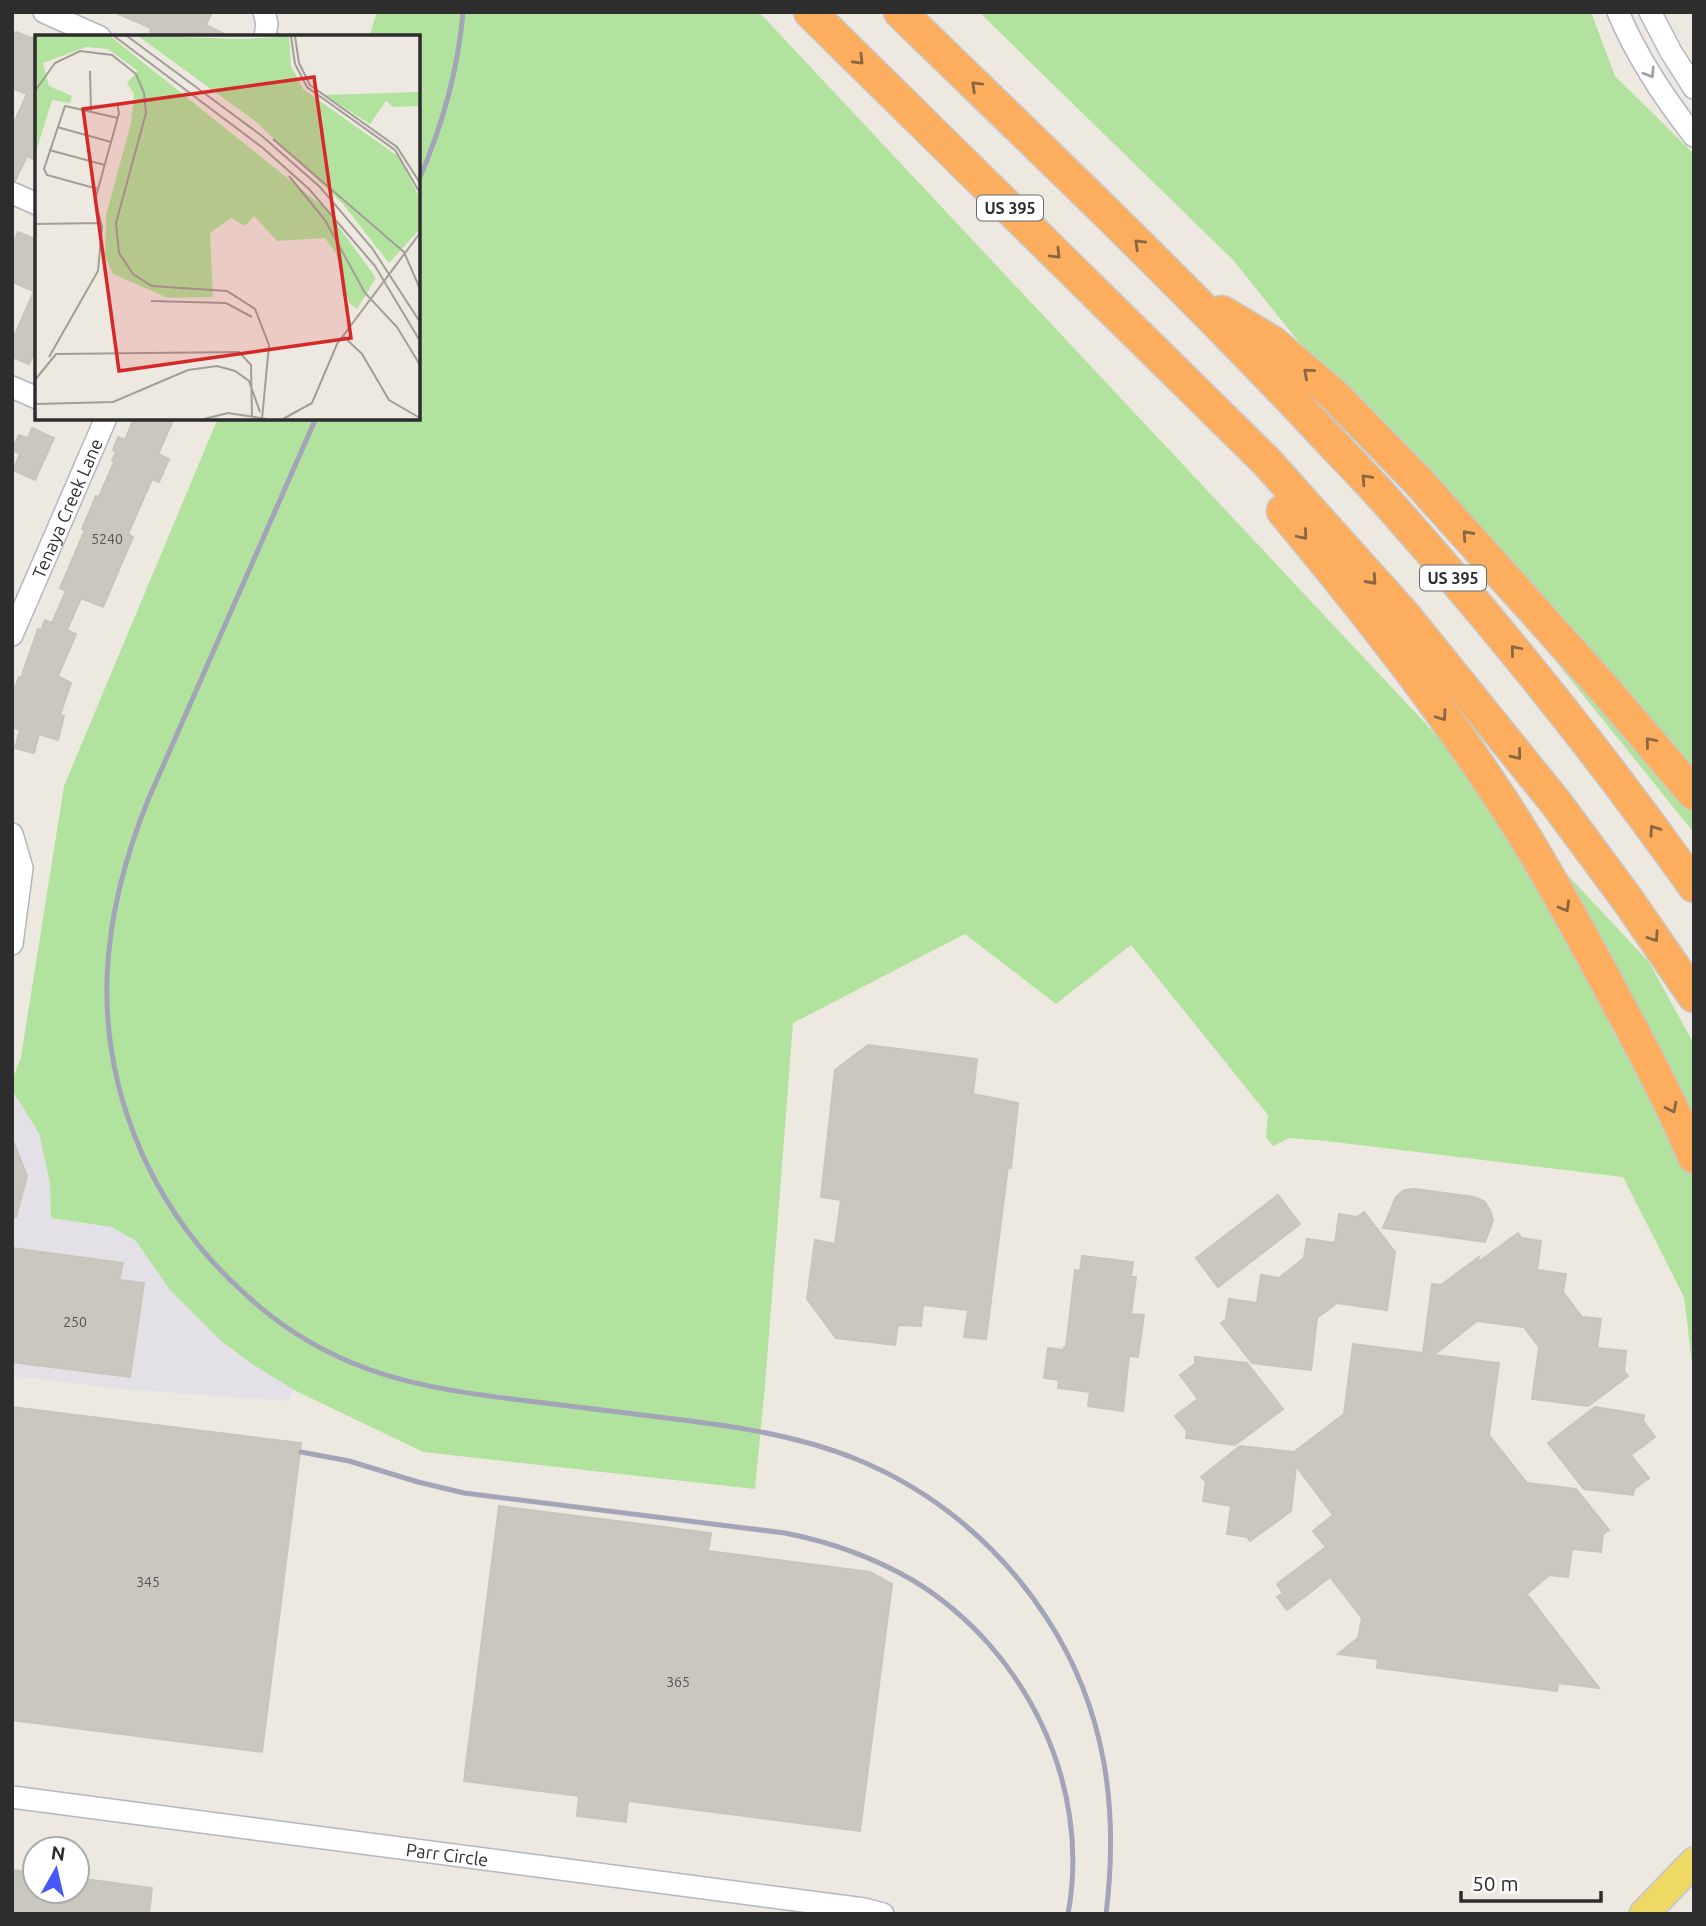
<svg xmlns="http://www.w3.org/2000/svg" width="1706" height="1926" font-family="Ubuntu,sans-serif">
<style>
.industrial{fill:#e3e0e7}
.green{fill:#b1e39e}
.building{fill:#cac7bf;stroke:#cac5ba;stroke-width:2}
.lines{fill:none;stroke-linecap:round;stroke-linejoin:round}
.minor-casing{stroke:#b4b5c0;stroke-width:24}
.major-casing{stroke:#c8c8c8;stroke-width:32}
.highway-casing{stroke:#c8c8c8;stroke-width:35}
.minor{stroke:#fff;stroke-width:21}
.major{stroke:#efd965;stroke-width:28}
.highway{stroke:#fcad5e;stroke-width:32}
.rail{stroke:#a3a4b7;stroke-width:5}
.oneway{stroke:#8a6743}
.oneway2{stroke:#a0a0a0}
.labels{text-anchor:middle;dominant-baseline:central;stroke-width:7;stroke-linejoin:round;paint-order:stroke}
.number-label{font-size:14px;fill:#545452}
.shield{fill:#fff;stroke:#6c6c6c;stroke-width:2}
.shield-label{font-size:16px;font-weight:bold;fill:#2d2d2d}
.street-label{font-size:18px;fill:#2d2d2d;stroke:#fff}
.inset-road{fill:none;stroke:#a19e98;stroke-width:2}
.view{fill:#d62828;fill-opacity:0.15;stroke:#d62828;stroke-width:3.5}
.inset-edge{fill:none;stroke:#2d2d2d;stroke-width:3.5}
</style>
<rect width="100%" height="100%" fill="#eee9e0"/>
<path class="industrial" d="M12,1090L39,1133L50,1184L51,1218L112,1227L136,1241L170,1290L221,1341L251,1364L294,1390L288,1401L123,1389L12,1376Z"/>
<g class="green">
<path d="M377,12H759L1649,962L1694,1044V1380L1684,1297L1623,1177L1326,1141L1289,1138L1273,1146L1266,1137L1268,1115L1131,945L1056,1004L965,934L793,1023L765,1386L755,1489L423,1452L294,1390L252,1364L221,1341L170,1290L136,1241L112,1227L51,1218L50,1184L39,1133L12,1090V1080L21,1057L64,786L218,418H418V37H369Z"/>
<path d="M979,12H1591L1615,76L1694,154V833L1233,260Z"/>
</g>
<g class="building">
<path d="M114,12H212L206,25L230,37H162L150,32L151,28Z"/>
<path d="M16,32L37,40V161L27,156L15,181L12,180V127L27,94L12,88V41Z"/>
<path d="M18,232L37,240V347L29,364L12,357V341L34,291L12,282V246Z"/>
<path d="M134,418H174L158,454L169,459L159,482L152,479L128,534L133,537L103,607L81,598L67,630L76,634L58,676L71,683L60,715L64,716L58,740L39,734L34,753L15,748L20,730L12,727V696L19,677L21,678L38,629L41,630L45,620L52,623L66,591L60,588L85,530L82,529L96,496L99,497L114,462L112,461L116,452L113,450L118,437L125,440Z"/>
<path d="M32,428L54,438L35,480L13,470L20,454L12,450L19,435L28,438Z"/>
<path d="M868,1045L977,1059L973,1094L1018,1103L1011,1168L1008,1167L986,1339L964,1337L968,1310L923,1305L921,1326L898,1325L895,1345L836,1338L807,1299L815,1240L835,1244L841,1200L821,1197L835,1070Z"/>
<path d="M12,1138L27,1176L16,1217H12Z"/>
<path d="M1415,1189L1474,1197L1484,1201L1490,1210L1493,1221L1485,1242L1383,1228L1396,1197L1404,1190Z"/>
<path d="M1278,1195L1300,1224L1218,1287L1196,1258Z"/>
<path d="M1364,1212L1395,1252L1387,1310L1337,1303L1317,1318L1311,1370L1252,1363L1221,1323L1226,1319L1229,1299L1257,1303L1261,1275L1279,1278L1304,1258L1307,1239L1335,1243L1339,1214L1357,1217Z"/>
<path d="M1518,1233L1522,1238L1541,1241L1537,1270L1566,1274L1563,1292L1582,1317L1601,1319L1597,1348L1626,1351L1624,1371L1628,1376L1588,1406L1532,1399L1539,1347L1524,1327L1477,1321L1434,1355L1499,1363L1489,1435L1527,1483L1576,1489L1609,1530L1603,1534L1601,1552L1572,1549L1568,1577L1549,1575L1527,1594L1599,1688L1558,1683L1557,1691L1377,1668L1378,1659L1338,1654L1358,1638L1362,1618L1330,1577L1287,1610L1277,1597L1283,1593L1277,1584L1326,1547L1313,1531L1333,1515L1296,1466L1291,1511L1250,1541L1247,1537L1227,1534L1231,1506L1203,1501L1206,1482L1201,1477L1240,1446L1294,1452L1344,1414L1353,1344L1423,1353L1432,1284L1441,1285L1479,1257L1477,1263Z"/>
<path d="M12,1248L123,1263L119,1280L144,1283L130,1377L12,1362Z"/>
<path d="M1082,1256L1133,1262L1131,1277H1136L1131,1314L1144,1315L1138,1357L1129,1356L1123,1411L1088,1406L1090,1392L1058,1388L1059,1380L1044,1378L1048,1348L1064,1350V1347H1066L1075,1270L1080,1271Z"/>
<path d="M1195,1357L1247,1363L1283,1409L1235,1445L1186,1438L1187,1431L1175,1416L1198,1399L1180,1375L1195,1364Z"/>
<path d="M12,1407L301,1443L262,1752L12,1720Z"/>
<path d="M1595,1407L1644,1415L1643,1421L1655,1437L1631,1455L1649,1478L1634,1489L1633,1495L1584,1489L1548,1443Z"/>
<path d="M499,1506L711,1533L708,1551L870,1572L892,1584L860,1831L628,1801L626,1822L577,1816L579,1796L464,1781Z"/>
<path d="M12,1870L35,1873V1891H77V1878L152,1888L149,1914H12Z"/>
</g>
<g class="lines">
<g class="minor-casing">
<g id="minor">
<path d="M44,12L100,37"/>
<path d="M264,12L267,24L265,37"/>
<path d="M1618,12C1637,57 1664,98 1694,136"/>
<path d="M1650,12L1671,52L1694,88"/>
<path d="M12,193L37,204"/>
<path d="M12,387L37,398"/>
<path id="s1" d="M12,635L106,418"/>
<path d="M12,834L22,868L12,944"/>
<path id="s2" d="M12,1797L864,1909L883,1914"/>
</g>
</g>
<g class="major-casing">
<path id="major" d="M1644,1914L1694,1862"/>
</g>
<g class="highway-casing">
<g id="highway">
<path d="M810,12L1266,461L1405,616L1556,803L1627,899L1694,996"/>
<path d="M900,12C1041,149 1183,284 1317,427C1344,456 1372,484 1398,514C1503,633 1602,756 1694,886"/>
<path d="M1222,312L1272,342L1335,396L1418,481L1608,693L1694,794"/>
<path d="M1283,511C1367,612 1450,717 1520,829C1554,883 1584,940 1614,996C1642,1048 1671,1102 1694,1157"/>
</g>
</g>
<use href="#minor" class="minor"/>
<use href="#major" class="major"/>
<use href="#highway" class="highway"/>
<g class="rail">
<path d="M418,182C442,127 458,72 463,12"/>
<path d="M316,418L148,800C101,917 89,1030 140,1149C163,1202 198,1251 241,1290C272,1320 310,1345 350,1362C401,1384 457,1392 512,1399C561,1405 610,1411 659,1417C726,1425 794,1434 856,1459C935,1491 1002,1548 1048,1620C1106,1710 1119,1809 1106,1914"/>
<path d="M301,1452L349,1461L418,1482L464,1493L785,1533C831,1542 873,1557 914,1581C1025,1649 1092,1784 1068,1914"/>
</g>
</g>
<defs><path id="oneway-chevron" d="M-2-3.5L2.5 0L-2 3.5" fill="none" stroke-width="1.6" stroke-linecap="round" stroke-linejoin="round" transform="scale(1.75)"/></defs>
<g class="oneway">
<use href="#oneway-chevron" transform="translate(859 60) rotate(45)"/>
<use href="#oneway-chevron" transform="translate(976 86) rotate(-136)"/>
<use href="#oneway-chevron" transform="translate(1139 244) rotate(-136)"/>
<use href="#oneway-chevron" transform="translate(1056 254) rotate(45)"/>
<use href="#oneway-chevron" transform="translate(1308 373) rotate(-139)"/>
<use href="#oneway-chevron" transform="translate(1366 479) rotate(-133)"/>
<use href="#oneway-chevron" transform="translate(1303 535) rotate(50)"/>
<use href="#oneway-chevron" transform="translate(1467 535) rotate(-132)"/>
<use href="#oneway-chevron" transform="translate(1372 580) rotate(48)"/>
<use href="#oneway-chevron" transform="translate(1515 650) rotate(-130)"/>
<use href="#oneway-chevron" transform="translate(1442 716) rotate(54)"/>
<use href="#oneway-chevron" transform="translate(1650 742) rotate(-130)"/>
<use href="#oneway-chevron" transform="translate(1517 755) rotate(51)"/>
<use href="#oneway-chevron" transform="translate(1654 830) rotate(-125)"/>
<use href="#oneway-chevron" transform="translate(1565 907) rotate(60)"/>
<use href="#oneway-chevron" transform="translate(1654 937) rotate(56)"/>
<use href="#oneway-chevron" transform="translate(1672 1108) rotate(64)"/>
</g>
<use class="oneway2" href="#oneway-chevron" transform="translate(1650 73) rotate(58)"/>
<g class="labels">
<g class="number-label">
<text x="107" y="539">5240</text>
<text x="75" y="1322">250</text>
<text x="148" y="1582">345</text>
<text x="678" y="1682">365</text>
</g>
<g class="shield">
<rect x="977" y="195.5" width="66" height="25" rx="5"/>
<rect x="1420" y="565.5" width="66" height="25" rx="5"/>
</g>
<g class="shield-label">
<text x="1010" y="208">US 395</text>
<text x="1453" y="578">US 395</text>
</g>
<g class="street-label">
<text stroke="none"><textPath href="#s1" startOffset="138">Tenaya Creek Lane</textPath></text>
<text stroke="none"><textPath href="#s2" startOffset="439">Parr Circle</textPath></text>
</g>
</g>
<g transform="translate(35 35)">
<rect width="385" height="385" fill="#eee9e0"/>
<path d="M0,1H75L290,173L341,243L322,274L314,268L301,218L290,203L242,206L219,181L210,191L196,183L175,198L178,262L133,263L78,239L70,222L71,180L96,88L99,59L92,48L103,36L73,14L51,12L8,28L14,51L37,61L35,68L17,65L0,120ZM103,1L210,4L254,1L256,31L268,54L364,122L385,163V194L354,228L308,169L220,86ZM385,1V71L358,72L351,66L335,89L290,60L384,57Z" fill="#b1e39e"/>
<path class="inset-road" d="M79,1L228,113L274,154L340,231L385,306M92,1L227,101L285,152L337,213L385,287M256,1L260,29L272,52L360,115L385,158M260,1L264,28L275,50L362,112L385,148M55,36L56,76M0,56L20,28L45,16L77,20L101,39L109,58L111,78L81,188L84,218L98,239L117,251L192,256L220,274L234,310L227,384M22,92L76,107M238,104L369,217L385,254M14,115L70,130M254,141L290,185L330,258L362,292L385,330M63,154L12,140L9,134L30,71L83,83M0,189L66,188M116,266L191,268L217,282M308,301L327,319L354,365L385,383M14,322L63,236L67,192L60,165L84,78L82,68M0,345L21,319L204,317L216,330L217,382M0,369L78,367L153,335L182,331L200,336L214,346L225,377M169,384L193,378L232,384M248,384L277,368L302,309L385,198"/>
<path class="view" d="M279,42L316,303L84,336L48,74Z"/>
<rect width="385" height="385" class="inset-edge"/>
</g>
<rect width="1706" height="1926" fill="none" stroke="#2d2d2d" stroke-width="28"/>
<g transform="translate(56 1870) rotate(8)"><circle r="33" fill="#ffffff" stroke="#ababab" stroke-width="2"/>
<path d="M0-5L12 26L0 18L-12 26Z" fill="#4459f8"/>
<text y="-10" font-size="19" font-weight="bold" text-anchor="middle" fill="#2d2d2d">N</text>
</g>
<path d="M1461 1891v10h140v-10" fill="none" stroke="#2d2d2d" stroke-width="3.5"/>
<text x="1472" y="1891" font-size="21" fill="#2d2d2d" stroke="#ffffff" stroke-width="5" paint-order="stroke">50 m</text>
</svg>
